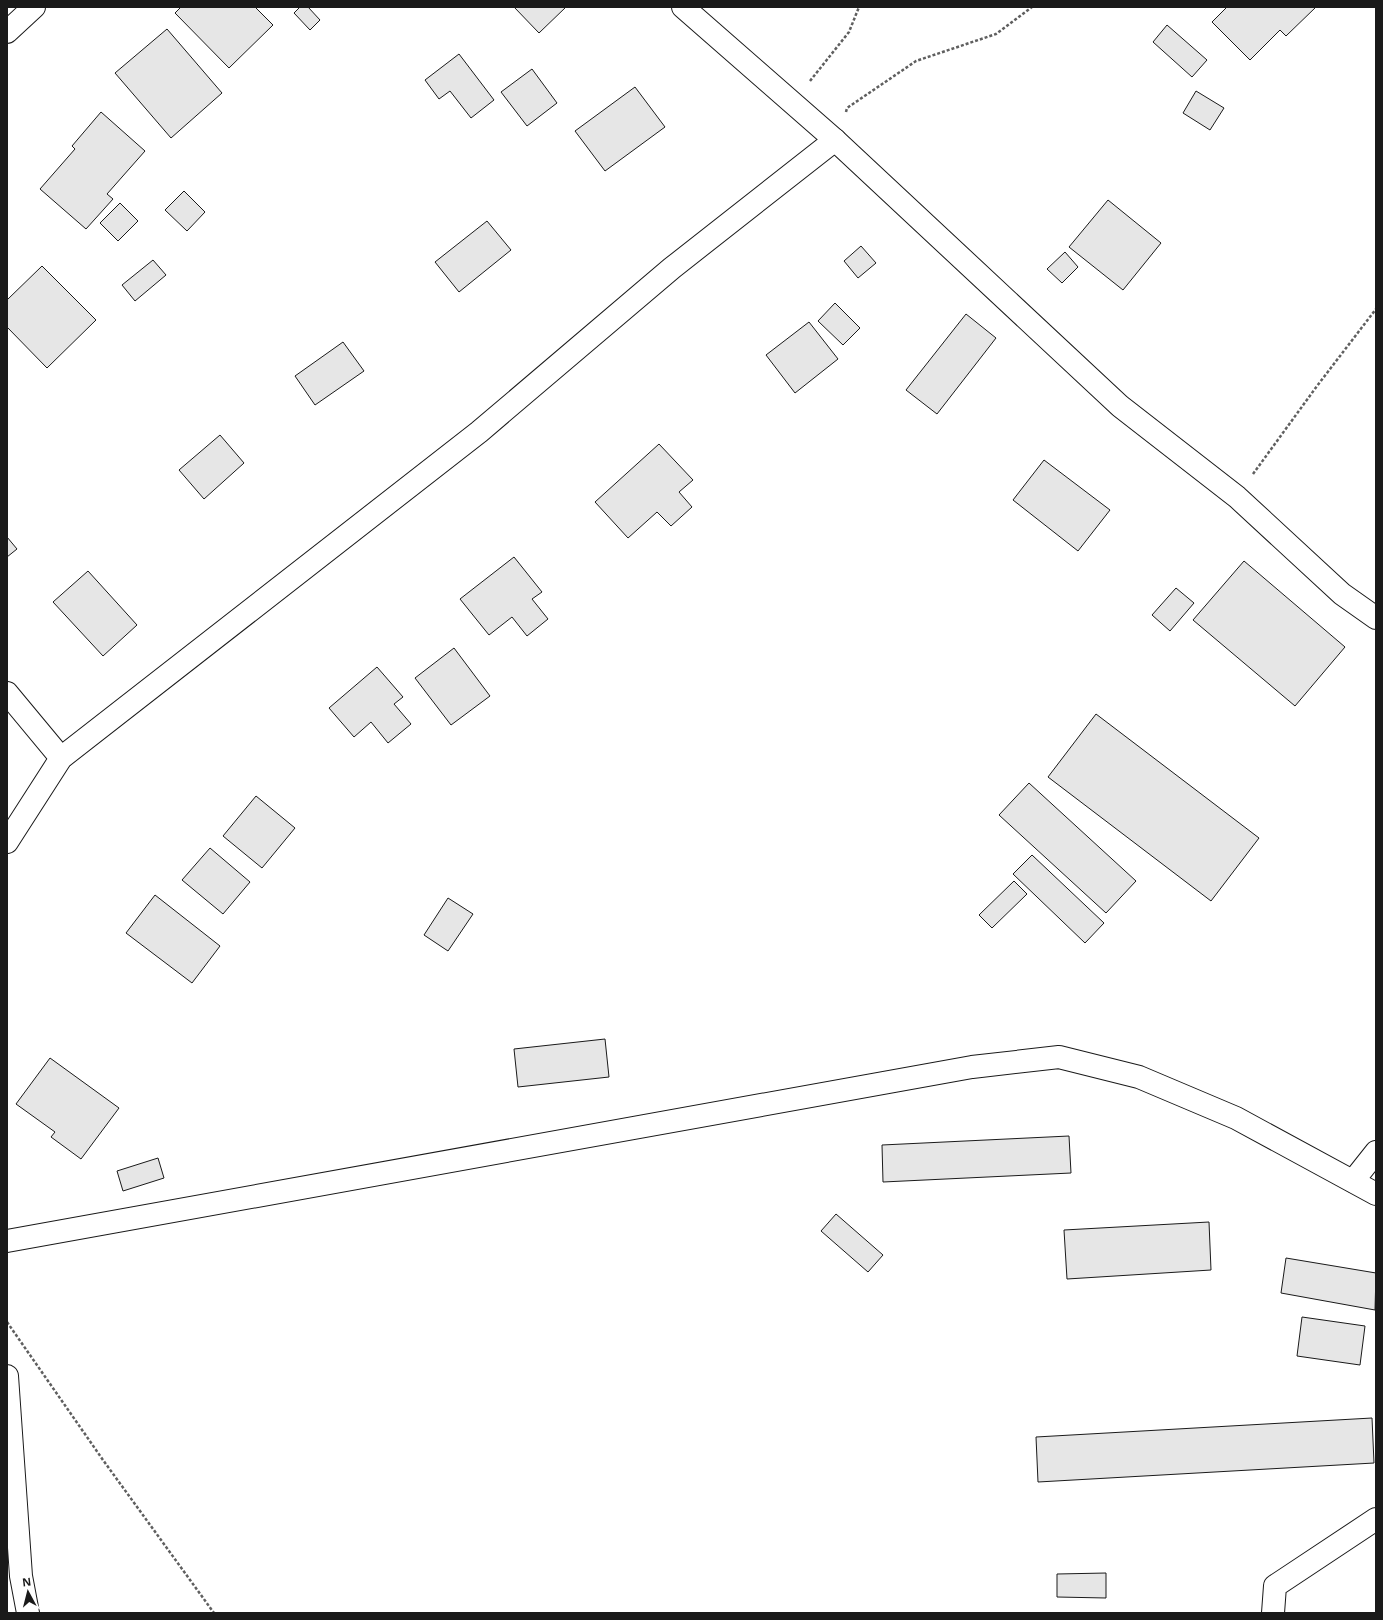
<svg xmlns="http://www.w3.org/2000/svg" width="1383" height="1620" font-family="'Noto Sans',sans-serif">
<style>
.building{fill:#e6e6e6;stroke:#1a1a1a}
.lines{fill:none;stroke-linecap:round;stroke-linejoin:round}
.minor-casing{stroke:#1a1a1a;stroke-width:24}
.path{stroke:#5f5f5f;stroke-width:2.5;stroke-dasharray:3 2;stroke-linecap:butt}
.minor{stroke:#fff;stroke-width:22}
</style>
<rect width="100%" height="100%" fill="#fff"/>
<g class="building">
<path d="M181,7H255L273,25L229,68L175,13Z"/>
<path d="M300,7H308L320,20L310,30L294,13Z"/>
<path d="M514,7H566L539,33Z"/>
<path d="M1227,7H1316L1286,36L1280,30L1250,60L1212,22Z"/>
<path d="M1167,25L1207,60L1192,77L1153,42Z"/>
<path d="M167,29L222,93L171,138L115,73Z"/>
<path d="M459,54L494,100L471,118L450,91L439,99L425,80Z"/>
<path d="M532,69L557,103L527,126L501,92Z"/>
<path d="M635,87L665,127L605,171L575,131Z"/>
<path d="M1196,91L1224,108L1210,130L1183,113Z"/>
<path d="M101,112L145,151L107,194L113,199L86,229L40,189L75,149L72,146Z"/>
<path d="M184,191L205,212L187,231L165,210Z"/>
<path d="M1108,200L1161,243L1123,290L1069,247Z"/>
<path d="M120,203L138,221L118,241L100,223Z"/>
<path d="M487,221L511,250L459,292L435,262Z"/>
<path d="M861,246L876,263L858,278L844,261Z"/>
<path d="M1065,252L1078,267L1062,283L1047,269Z"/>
<path d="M153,260L166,275L135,301L122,285Z"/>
<path d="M42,266L96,320L47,368L7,327V300Z"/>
<path d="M835,303L860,328L843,345L818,321Z"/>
<path d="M966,314L996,338L937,414L906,390Z"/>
<path d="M809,322L838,359L795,393L766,355Z"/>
<path d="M343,342L364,371L315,405L295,376Z"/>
<path d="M220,435L244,463L204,499L179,470Z"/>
<path d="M659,444L693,480L679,492L692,507L671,526L657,512L628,538L595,502Z"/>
<path d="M1044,460L1110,510L1078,551L1013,500Z"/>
<path d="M7,537L17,549L7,557Z"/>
<path d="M514,557L542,592L532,599L548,619L527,636L512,617L489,635L460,599Z"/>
<path d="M1244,561L1345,647L1295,706L1193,620Z"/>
<path d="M88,571L137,625L103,656L53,602Z"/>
<path d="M1176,588L1194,603L1170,631L1152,615Z"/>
<path d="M454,648L490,696L451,725L415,678Z"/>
<path d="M377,667L403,697L394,704L411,724L388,743L371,722L354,737L329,708Z"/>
<path d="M1096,714L1259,838L1211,901L1048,777Z"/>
<path d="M1029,783L1136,881L1106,913L999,815Z"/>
<path d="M256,796L295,828L262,868L223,836Z"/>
<path d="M210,848L250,882L223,914L182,880Z"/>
<path d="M1032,855L1104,923L1085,943L1013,874Z"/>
<path d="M1014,881L1027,894L992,928L979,915Z"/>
<path d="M155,895L220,946L192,983L126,933Z"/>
<path d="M448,898L473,914L448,951L424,935Z"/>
<path d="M605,1039L609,1077L518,1087L514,1049Z"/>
<path d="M50,1058L119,1108L81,1159L51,1137L55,1132L16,1104Z"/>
<path d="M1069,1136L1071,1173L883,1182L882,1145Z"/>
<path d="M158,1158L164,1178L123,1191L117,1171Z"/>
<path d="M836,1214L883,1255L868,1272L821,1231Z"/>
<path d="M1209,1222L1211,1270L1067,1279L1064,1230Z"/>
<path d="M1286,1258L1376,1273L1375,1310L1281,1293Z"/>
<path d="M1302,1317L1365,1326L1360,1365L1297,1356Z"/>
<path d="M1372,1418L1374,1463L1038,1482L1036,1437Z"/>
<path d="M1106,1573V1598L1057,1597V1574Z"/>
</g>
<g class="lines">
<g class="minor-casing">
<g id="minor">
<path d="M683,7L835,140L1120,406L1237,497L1342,594L1376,618"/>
<path d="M7,32L34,7"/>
<path d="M7,693L61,758"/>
<path d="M7,842L61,758L479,432L672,268L835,140"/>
<path d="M1353,1181L1376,1152"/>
<path d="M7,1241L972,1067L1059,1057L1139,1077L1236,1118L1376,1194"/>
<path d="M7,1376L21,1576L28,1613"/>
<path d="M1273,1613L1275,1586L1376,1519"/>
</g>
</g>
<g class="path">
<path d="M810,81L849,32L859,7"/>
<path d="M846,112L847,108L916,61L996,34L1032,7"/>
<path d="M1253,474L1317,386L1376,309"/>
<path d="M7,1322L103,1460L214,1613"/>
</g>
<use href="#minor" class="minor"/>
</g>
<rect width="1383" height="1620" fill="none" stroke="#1a1a1a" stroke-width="16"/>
<g transform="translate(28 1592) rotate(353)" stroke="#ffffff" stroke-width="3" paint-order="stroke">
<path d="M0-3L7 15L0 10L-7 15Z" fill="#1a1a1a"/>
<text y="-6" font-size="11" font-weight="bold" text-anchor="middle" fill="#1a1a1a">N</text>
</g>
</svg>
